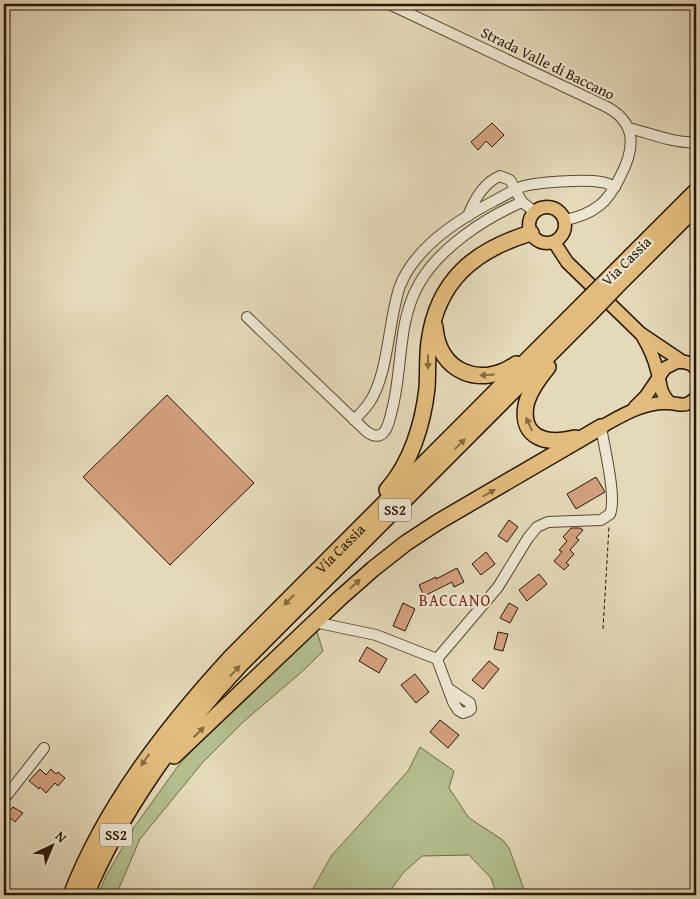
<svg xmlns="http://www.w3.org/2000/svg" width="700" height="899" font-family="'Gentium Book Plus',serif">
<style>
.green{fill:#b4bf8f;stroke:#6e6b49}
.building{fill:#d3a07e;stroke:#291703}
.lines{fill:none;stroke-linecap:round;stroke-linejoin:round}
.minor-casing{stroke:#584830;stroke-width:12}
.major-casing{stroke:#291703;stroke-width:15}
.highway-casing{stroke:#291703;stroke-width:18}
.path{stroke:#291703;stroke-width:1;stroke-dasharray:4 2.5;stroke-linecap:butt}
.minor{stroke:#ede6d2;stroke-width:10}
.major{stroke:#e2bc7c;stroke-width:12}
.highway{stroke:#e2bc7c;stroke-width:15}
.highway-bridge-casing{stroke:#291703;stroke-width:18;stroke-linecap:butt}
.highway-bridge{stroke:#e2bc7c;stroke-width:15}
.oneway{fill:#866a40}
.labels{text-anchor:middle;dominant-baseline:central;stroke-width:4.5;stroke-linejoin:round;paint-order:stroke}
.shield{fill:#ede6d2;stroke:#645541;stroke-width:1}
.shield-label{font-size:14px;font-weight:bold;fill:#291703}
.street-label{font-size:15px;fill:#291703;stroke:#ede6d2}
.neighbourhood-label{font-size:16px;letter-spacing:1px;fill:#7a1f14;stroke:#ede6d2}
</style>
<rect width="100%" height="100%" fill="#e4d9b9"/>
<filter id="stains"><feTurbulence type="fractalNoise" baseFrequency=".004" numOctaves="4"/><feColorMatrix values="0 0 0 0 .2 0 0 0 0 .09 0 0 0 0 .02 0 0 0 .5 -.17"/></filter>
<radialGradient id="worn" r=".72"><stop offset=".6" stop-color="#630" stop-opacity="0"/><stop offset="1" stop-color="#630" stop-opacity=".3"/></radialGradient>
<g class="green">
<path d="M317,632L323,651L305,669L242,723L203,762L140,839L116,895H98L106,876L135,826L178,766L212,729L308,637Z"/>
<path d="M420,747L454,771L449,788L469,818L503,840L509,848L526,895H497L491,878L469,855L422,856L404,872L387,895H309L332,855L408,771Z"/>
</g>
<g class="building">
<path d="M492,123L504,135L492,147L486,141L478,150L471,142Z"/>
<path d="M167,395L254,483L170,565L83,477Z"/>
<path d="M596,477L605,492L576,509L567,494Z"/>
<path d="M509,520L518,527L507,542L498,536Z"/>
<path d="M571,528H580L583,530L576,538L579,540L570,550L574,554L566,563L569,565L564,570L554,561L562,552L559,550L567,541L563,537Z"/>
<path d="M486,552L495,564L481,575L472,564Z"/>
<path d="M457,568L464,582L454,587L452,582L424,596L419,585L436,577V579Z"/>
<path d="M539,574L547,584L527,601L519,590Z"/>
<path d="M403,603L415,609L405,631L393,626Z"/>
<path d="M509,603L518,608L510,623L500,618Z"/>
<path d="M498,632L508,634L503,651L494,649Z"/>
<path d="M367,647L387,659L379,673L359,661Z"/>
<path d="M489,661L499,669L483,689L472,680Z"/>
<path d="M415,674L429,692L416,703L401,685Z"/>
<path d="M440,720L459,735L448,748L430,732Z"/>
<path d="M40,769L46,775L51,769L56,774L58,772L65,778L58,786L55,783L46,793L40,787L39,789L29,781Z"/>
<path d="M13,807L23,813L15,822L6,815Z"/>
</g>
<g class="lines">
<g class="minor-casing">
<g id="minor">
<path d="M389,4L603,105C637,121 636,147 620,177C615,187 609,198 600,205C590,213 577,218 564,220"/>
<path d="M4,5L5,4"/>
<path d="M629,128C649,133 676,144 696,142"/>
<path d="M522,202L535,212"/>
<path d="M247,317L367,432C373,436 379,438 384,432C389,426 390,417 392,410C403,369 397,322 419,284C439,248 485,218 522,202L510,180L500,176C483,183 474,200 468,216"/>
<path d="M354,420C359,415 365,409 369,403C389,374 388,320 400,286C415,247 459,219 494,201C503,196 512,191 521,187C536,182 585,179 601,182C606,182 610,185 615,187"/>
<path d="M314,622L376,635L437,659L498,587L528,538L537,527L548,522L601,520L610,514C617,498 604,446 601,427"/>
<path d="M437,659L453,702L458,710L463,713L469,711L471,709L470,703L449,689"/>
<path d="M4,799L44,748"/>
</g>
</g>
<g class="major-casing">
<g id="major">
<circle cx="547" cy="225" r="18"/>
<path d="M554,242L567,262L640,333L683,362L691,364L696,369"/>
<path d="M643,337C649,347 654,358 657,370C661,383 659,392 669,402"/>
<path d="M635,407L646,396L665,368L677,362H686"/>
<path d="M601,427C621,416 643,402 667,403C681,403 683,409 696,398"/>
</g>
</g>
<g class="highway-casing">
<g id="highway">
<path d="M608,279L696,191"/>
<path d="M616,287L696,207"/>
<path d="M435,327C438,372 481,389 516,364"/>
<path d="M548,367C539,378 529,391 526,405C520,439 548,445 575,438"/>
<path d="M387,490C411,463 423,424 427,388C428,373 427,357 429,342C437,281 474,250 531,233"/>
<path d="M174,756L339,599L373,569L406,543L438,522L601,427"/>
<path id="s1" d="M71,895C106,805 166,728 231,657L581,306"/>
<path d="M86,895C119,814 179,730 239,666L590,314"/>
</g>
</g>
<path class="path" d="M603,629L609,527"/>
<use href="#minor" class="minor"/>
<use href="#major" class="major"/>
<use href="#highway" class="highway"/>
<g class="highway-bridge-casing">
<g id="highway-bridge">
<path d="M581,306L608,279"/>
<path d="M590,314L616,287"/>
</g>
</g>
<use href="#highway-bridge" class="highway-bridge"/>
</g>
<defs><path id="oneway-solid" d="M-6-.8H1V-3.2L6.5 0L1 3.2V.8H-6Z" transform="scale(1.25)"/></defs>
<g class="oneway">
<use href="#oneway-solid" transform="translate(428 362) rotate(91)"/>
<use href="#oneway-solid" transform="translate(487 375) rotate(177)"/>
<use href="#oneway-solid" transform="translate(529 424) rotate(-114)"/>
<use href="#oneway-solid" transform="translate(460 444) rotate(-45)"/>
<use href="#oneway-solid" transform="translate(489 493) rotate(-30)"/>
<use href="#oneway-solid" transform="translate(355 584) rotate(-42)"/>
<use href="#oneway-solid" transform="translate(289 600) rotate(135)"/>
<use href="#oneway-solid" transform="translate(235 671) rotate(-47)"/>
<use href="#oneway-solid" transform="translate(199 732) rotate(-44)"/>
<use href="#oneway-solid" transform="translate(145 760) rotate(125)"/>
</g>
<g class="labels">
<g class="shield">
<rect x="379" y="498.5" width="32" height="23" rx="4"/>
<rect x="100" y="823.5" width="32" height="23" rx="4"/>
</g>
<g class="shield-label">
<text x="395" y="510">SS2</text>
<text x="116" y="835">SS2</text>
</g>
<g class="street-label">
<text transform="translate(548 63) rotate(26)">Strada Valle di Baccano</text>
<text transform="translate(626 261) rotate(-45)">Via Cassia</text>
<text stroke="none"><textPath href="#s1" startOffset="442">Via Cassia</textPath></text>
</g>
<g class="neighbourhood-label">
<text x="455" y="600">BACCANO</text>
</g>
</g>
<rect width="700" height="899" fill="none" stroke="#e4d9b9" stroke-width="20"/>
<rect x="5" y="5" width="690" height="889" fill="none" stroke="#291703" stroke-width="2.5"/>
<rect x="10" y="10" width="680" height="879" fill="none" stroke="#291703"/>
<g transform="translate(52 846) rotate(44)" stroke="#ede6d2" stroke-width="4" paint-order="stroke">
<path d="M0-4L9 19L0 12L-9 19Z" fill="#291703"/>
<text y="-8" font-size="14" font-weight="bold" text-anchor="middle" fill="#291703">N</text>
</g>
<rect width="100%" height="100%" filter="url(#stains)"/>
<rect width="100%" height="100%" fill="url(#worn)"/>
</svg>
